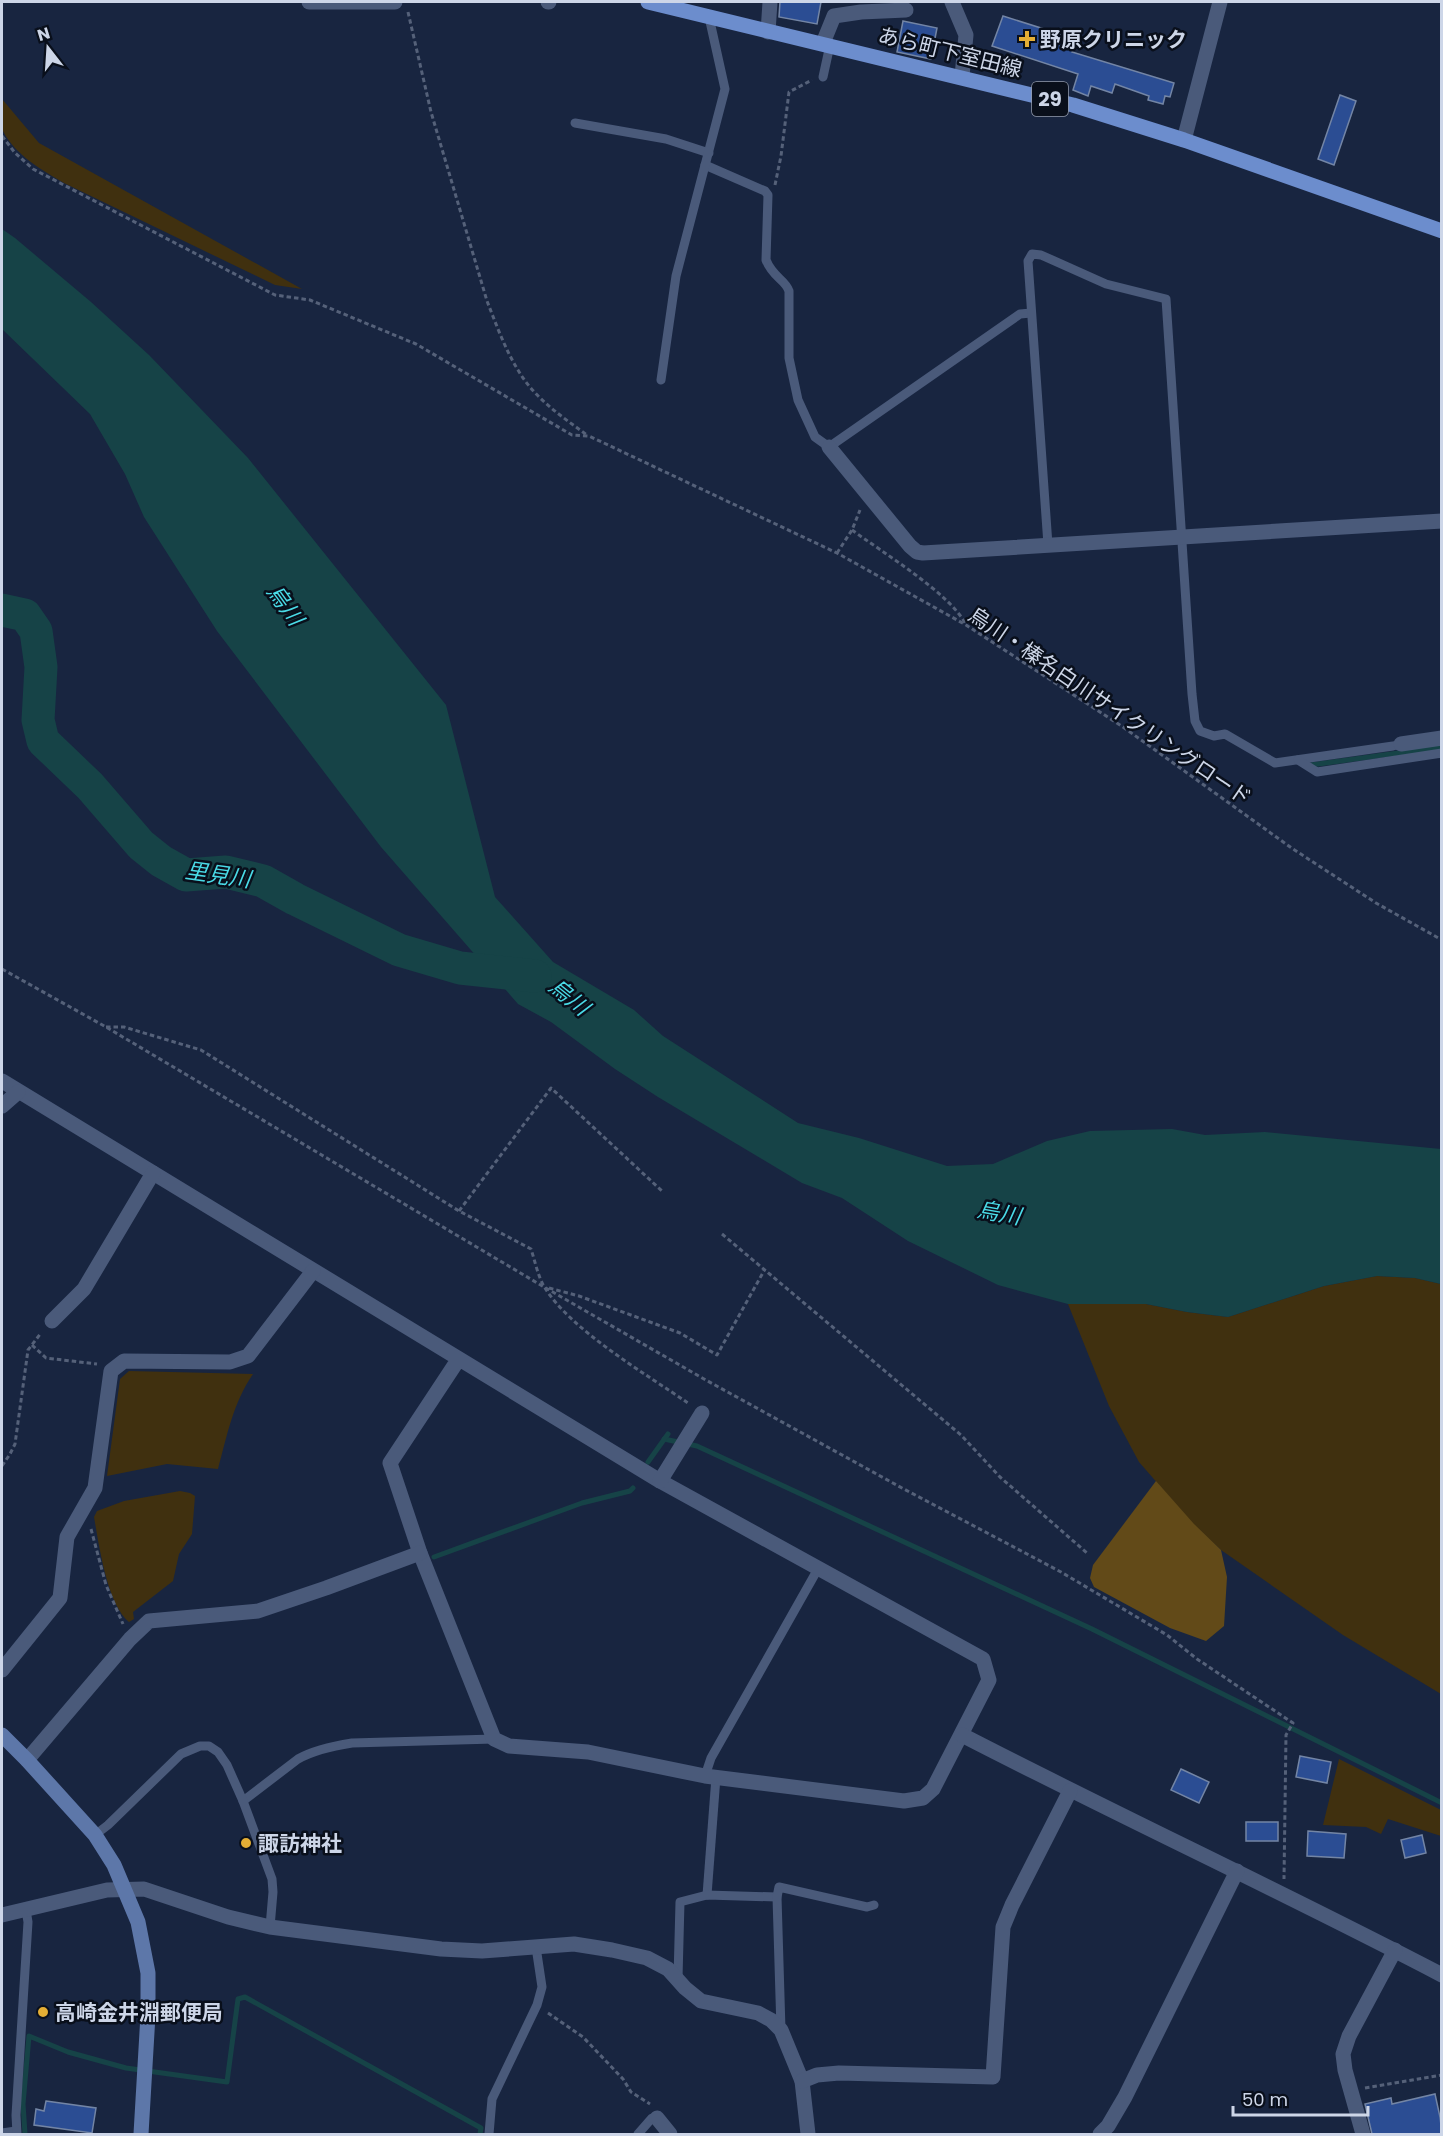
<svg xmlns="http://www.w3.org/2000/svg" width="1443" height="2136" font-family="Poppins,'Noto Sans JP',sans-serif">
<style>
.green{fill:#40300f}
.forest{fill:#624a18}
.water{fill:#164347}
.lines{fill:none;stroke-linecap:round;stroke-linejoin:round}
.stream{stroke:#164347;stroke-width:5}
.river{stroke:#164347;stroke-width:33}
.building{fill:#2b4d93;stroke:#7385a5;stroke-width:1.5}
.path{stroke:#556179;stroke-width:3;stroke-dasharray:4.5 3;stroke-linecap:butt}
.lane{stroke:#4a5a7a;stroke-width:9}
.street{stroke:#4a5a7a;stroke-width:15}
.secondary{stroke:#5d77a9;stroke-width:15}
.primary{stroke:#6c8dcd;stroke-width:15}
.poi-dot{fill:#e4ae35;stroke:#090f1b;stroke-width:2}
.labels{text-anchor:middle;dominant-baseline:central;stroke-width:5;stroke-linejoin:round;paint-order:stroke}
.shield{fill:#090f1b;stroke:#929aaa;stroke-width:1.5}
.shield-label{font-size:20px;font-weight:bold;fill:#cdd6e8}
.poi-label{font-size:21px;font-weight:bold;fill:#cdd6e8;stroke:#090f1b;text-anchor:start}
.street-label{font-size:21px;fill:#cdd6e8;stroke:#090f1b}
.water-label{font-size:22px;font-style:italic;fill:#4adbe7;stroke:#090f1b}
</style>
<rect width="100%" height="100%" fill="#182540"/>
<g class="green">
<path d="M2,99L39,143L302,289L275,285L64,183C42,170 15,155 3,131C0,124 1,108 2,99Z"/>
<path d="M1377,1276L1415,1278L1441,1284V1694L1343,1635L1221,1550L1194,1525L1139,1462L1109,1406L1068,1304H1146L1187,1312L1228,1317L1324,1286Z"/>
<path d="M129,1371L253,1374C233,1403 227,1436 218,1469L167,1464L107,1476L120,1379Z"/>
<path d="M180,1491L190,1493L195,1496L192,1534L179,1554L173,1581L133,1612L134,1619L129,1622C107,1604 99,1545 94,1517L97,1511L124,1501Z"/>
<path d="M1339,1759L1441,1810V1836L1388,1819L1381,1834L1366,1827L1323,1825Z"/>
</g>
<path class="forest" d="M1156,1481L1194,1524L1221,1550L1227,1577L1224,1626L1206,1641L1170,1628L1094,1587L1090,1578L1093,1565Z"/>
<path class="water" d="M2,229L15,238L91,302L149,355L248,458L446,705L495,897L553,962L634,1010L663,1036L798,1123L859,1138L947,1166L993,1164L1047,1141L1090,1131L1172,1129L1205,1135L1265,1132L1441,1149V1284L1415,1278L1377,1276L1324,1286L1228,1317L1187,1312L1146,1304H1068L998,1285L908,1241L842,1198L802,1183L658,1097L615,1069L551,1022L518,1004L381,847L217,631L144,517L125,474L90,414L2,329Z"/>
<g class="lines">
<g class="stream">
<path d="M1311,765L1442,747"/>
<path d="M664,1439L697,1446L1092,1629L1442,1803"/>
<path d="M648,1462L668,1434"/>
<path d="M434,1557L582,1503L630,1491L633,1488"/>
<path d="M25,2134L23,2104L29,2036L68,2052L126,2068L227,2082L238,1999L245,1997L481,2128L480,2134"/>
</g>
<path class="river" d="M2,610L25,615L36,631L41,667L38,720L43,741L90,786L141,845L161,861L186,875L226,872L263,881L295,899L399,950L460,968L535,976"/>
</g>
<g class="building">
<path d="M780,2H821L817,24L779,17Z"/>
<path d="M1003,16L1076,39L1072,52L1174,83L1170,97L1165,96L1163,104L1148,100L1149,96L1115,84L1112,93L1091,86L1088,96L1073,90L1078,74L992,46Z"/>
<path d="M903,21L937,28L931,59L897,52Z"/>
<path d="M1340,95L1356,101L1334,165L1318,159Z"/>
<path d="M1300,1756L1331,1762L1327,1783L1296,1777Z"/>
<path d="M1181,1769L1209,1782L1199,1803L1171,1790Z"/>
<rect x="1246" y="1822" width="32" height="19"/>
<path d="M1308,1831L1346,1834L1344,1858L1307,1856Z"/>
<path d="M1422,1835L1426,1853L1405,1858L1401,1840Z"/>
<path d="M1435,2094L1440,2117L1442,2134H1372L1365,2104L1391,2098L1392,2104Z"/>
<path d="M46,2101L96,2108L92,2133L34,2125L36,2109L44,2111Z"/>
</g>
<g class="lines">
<g class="path">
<path d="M408,12L431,112L487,301C496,324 505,349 518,370C534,398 561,416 587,435"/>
<path d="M2,136L15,153L33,169L275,295L310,300L416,344L572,435L589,436L837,553L966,625L1123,727L1293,849L1376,903L1442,940"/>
<path d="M775,185L781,156L789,92L812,80"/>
<path d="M852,530C882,552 949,593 965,623"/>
<path d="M837,553L852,530L860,510"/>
<path d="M2,969L106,1027L544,1287L704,1379L902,1488L1061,1572L1167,1635L1197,1659L1293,1723L1286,1735L1284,1879"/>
<path d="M106,1027H124L201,1050L459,1211L531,1249C535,1261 538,1277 545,1288C572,1331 646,1374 688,1403"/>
<path d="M459,1211L551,1088L662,1191"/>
<path d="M722,1234L961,1435L1000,1477L1087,1553"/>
<path d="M549,1288L579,1296L680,1333L717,1355L765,1269"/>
<path d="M32,1345L46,1358L97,1364"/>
<path d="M2,1466L10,1454L15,1444L28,1350L41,1333"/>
<path d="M91,1529L106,1585L123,1624"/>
<path d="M548,2013L583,2037L623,2079L631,2092L650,2104"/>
<path d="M1365,2088L1442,2075"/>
</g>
<g class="lane">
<path d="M823,77L830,45"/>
<path d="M575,123L666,139L709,153"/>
<path d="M705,165L765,191L768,195L766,260C773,278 785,279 789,291V358L798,400L815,437L829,447L1020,314L1031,313"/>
<path d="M661,380L676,276L725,89L709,17"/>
<path d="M1048,545L1028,261L1032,254L1041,255L1106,284L1166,299L1192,694L1195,721L1200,731L1214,736L1225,734L1275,763L1393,746L1401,744"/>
<path d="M1298,760L1317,772L1442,753"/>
<path d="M705,1776L711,1758L819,1567"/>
<path d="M243,1801L298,1759C314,1750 333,1746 352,1743L494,1739"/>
<path d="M95,1835L108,1825L181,1754L200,1746H209L218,1752L227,1765L243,1801L272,1879L273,1892L270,1927"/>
<path d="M707,1895L716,1777"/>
<path d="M678,1978L680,1902L707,1895L777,1897"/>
<path d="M781,2030L777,1897L779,1887L867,1907L874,1905"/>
<path d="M2,2133L16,2131"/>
<path d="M17,2134L16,2115L28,1922L26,1910"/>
<path d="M489,2134L492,2099L537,2005L542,1987L536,1947"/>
<path d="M638,2134L652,2118H657"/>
</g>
<g class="street">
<path d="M309,2H395"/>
<path d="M548,2H549"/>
<path d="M952,2L966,35L962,76"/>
<path d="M768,32L770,2"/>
<path d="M823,43L834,16L861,12L906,10"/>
<path d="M1184,140L1220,2"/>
<path d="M829,447L910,546L917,552L923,553L1442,521"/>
<path d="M1401,744L1442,738"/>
<path d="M2,1081L660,1481L983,1659L989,1680L933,1789L923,1798L904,1801L705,1776L588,1752L509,1746L494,1739L420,1553L390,1463L458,1360"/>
<path d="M2,1106L18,1092"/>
<path d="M52,1321L84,1289L153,1173"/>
<path d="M660,1481L702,1413"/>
<path d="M2,1670L60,1598L67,1537L95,1488L111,1371L124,1361L230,1362L248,1356L313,1271"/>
<path d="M962,1735C1121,1817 1283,1892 1442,1975"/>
<path d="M27,1760L130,1639L149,1621L258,1611L326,1588L420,1553"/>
<path d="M2,1915L107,1890L144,1889L228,1917L270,1927L441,1949L482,1951L574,1944L612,1950L647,1958L668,1969L685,1988L701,2001L758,2013L771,2020L781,2030L802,2081L808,2134"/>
<path d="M802,2081L817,2075L839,2073L993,2077L1003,1927L1012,1905L1070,1791"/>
<path d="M657,2118L670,2134"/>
<path d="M1100,2134L1108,2126L1125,2097L1237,1871"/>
<path d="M1363,2134L1345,2070L1343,2054L1349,2036L1395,1950"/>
</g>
<path class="secondary" d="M2,1735L27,1760L95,1835L114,1865L138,1922L148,1973V2015L141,2134"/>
<path class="primary" d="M648,2L1073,105L1184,140L1442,231"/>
</g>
<g class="poi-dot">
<path d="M1024 30h6v6h6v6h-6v6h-6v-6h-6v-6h6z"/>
<circle cx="246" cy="1843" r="6"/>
<circle cx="43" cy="2012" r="6"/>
</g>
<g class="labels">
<rect class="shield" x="1032" y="82" width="36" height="34" rx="4.5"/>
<g class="shield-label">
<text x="1050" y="99">29</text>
</g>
<g class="poi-label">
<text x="1040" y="39">野原クリニック</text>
<text x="258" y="1843">諏訪神社</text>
<text x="55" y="2012">高崎金井淵郵便局</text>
</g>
<g class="street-label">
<text transform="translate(950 52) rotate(14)">あら町下室田線</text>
<text transform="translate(1110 706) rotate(34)">烏川・榛名白川サイクリングロード</text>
</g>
<g class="water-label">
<text transform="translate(285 605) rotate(54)">烏川</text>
<text transform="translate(218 875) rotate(8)">里見川</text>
<text transform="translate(569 997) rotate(39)">烏川</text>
<text transform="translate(999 1213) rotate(10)">烏川</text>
</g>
</g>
<rect width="1443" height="2136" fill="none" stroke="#cdd6e8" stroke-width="6"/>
<g transform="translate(48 48) rotate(343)" stroke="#090f1b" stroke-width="4.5" paint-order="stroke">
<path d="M0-4.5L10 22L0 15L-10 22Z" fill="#cdd6e8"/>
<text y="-9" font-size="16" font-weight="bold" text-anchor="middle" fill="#cdd6e8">N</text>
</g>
<path d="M1233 2106v9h135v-9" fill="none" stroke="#cdd6e8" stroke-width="3"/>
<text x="1242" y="2106" font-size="18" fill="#cdd6e8" stroke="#090f1b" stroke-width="4.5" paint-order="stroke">50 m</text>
</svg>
